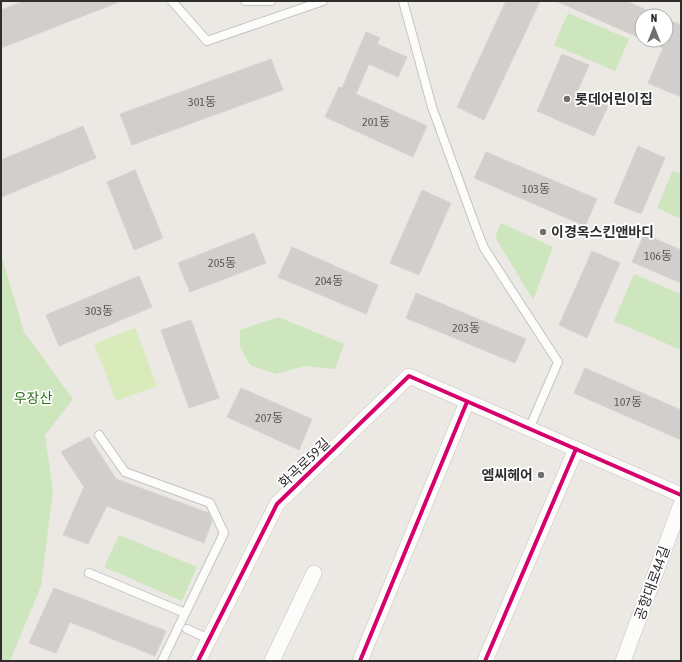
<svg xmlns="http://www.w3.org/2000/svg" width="682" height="662" font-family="'Asap Condensed','Noto Sans KR',sans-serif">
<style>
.green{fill:#cee6be}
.pitch{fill:#d9eabb}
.building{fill:#d1cecb;stroke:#d7d4d0}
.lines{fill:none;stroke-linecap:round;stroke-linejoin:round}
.lane-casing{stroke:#c5c4c5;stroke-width:10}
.street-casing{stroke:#c5c4c5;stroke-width:16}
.lane{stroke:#fcfcfb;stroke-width:8}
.street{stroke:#fcfcfb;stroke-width:15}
.cycleway-casing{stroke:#fff;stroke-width:6}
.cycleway{stroke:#d6006c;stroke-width:4}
.poi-dot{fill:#706f6e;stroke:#fff;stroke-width:1.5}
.labels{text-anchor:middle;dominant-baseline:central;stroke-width:3.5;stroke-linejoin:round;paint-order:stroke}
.number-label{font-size:12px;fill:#585857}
.poi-label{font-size:14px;font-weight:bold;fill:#2e2e2e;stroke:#fff;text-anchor:start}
.park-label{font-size:14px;fill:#2c6e1b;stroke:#fff}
.street-label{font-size:14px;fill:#2e2e2e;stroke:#fff}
</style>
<rect width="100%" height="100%" fill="#ece8e4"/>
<g class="green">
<path d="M568,13L629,39L615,71L554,45Z"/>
<path d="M673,170L681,174V219L657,208Z"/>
<path d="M501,223L553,247L533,300L495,237Z"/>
<path d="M1,254L24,332L73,399L45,435L53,490L41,586L10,661H1Z"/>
<path d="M634,274L681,294V350L614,321Z"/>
<path d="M278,317L344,344L335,369L304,366L276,374L250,365L240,347V330Z"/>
<path d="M119,535L197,567L182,601L104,567Z"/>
</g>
<path class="pitch" d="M135,328L157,386L116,401L94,344Z"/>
<g class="building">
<path d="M24,1H118L119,2L1,48V10Z"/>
<path d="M506,1H540L484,120L457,107Z"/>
<path d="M556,1H626L660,16H642V39Z"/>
<path d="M666,19L681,25V97L648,83L663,48L645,40H666Z"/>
<path d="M366,32L380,38L377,44L407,57L398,77L369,64L356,94L427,126L413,157L325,117L339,87L342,88Z"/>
<path d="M562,54L589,65L577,92L608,106L594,136L537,111Z"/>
<path d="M271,59L283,90L132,145L120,114Z"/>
<path d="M83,126L96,158L1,197V160Z"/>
<path d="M638,146L665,158L641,214L614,203Z"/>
<path d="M486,152L597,199L585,226L474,178Z"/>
<path d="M135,170L163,238L134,250L107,182Z"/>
<path d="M422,190L451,203L419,275L390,263Z"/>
<path d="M254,233L266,263L190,292L178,263Z"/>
<path d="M644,234L681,250V283L632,262Z"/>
<path d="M292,247L378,285L366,314L278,277Z"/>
<path d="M592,251L620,263L587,338L559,325Z"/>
<path d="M139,276L152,307L59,346L46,315Z"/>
<path d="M416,293L526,339L515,363L406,318Z"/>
<path d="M191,320L219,398L189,408L161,330Z"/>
<path d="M585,368L681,410V440L574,393Z"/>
<path d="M241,388L312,419L299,450L227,417Z"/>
<path d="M89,437L116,479L209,513L212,521L204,543L107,506L88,544L63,535L84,487L61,452Z"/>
<path d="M54,588L166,631L155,656L70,622L56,653L29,643Z"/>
</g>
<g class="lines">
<g class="lane-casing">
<g id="lane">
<path d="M172,1L207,41L323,1"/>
<path d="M245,1H271"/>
<path d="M403,1L432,107L478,233L484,248L558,362L529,429"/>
<path d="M99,435L125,472L210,503L224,533L162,661"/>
<path d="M89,573L185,613"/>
<path d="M187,629L209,639"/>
</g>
</g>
<g class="street-casing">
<g id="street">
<path d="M198,661L277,504L409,376L681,495"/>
<path d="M272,661L314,573"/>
<path d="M360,661L467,402"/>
<path d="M485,661L576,449"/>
<path d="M623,661L681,504"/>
</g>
</g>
<use href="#lane" class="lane"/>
<use href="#street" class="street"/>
<g class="cycleway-casing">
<g id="cycleway">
<path d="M198,661L277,504L409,376L681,495"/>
<path d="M360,661L467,402"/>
<path d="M485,661L576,449"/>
</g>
</g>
<use href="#cycleway" class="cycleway"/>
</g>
<g class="poi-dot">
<circle cx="567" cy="99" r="4"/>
<circle cx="543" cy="232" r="4"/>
<circle cx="541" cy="475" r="4"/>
</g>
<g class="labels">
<g class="number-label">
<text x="202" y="102">301동</text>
<text x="376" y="122">201동</text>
<text x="536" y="189">103동</text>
<text x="658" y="256">106동</text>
<text x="222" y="263">205동</text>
<text x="329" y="281">204동</text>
<text x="99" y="311">303동</text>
<text x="466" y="328">203동</text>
<text x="628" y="402">107동</text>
<text x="269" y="418">207동</text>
</g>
<g class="poi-label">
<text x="575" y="99">롯데어린이집</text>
<text x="551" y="232">이경옥스킨앤바디</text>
<text x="533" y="475" text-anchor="end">엠씨헤어</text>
</g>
<g class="park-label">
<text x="33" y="398">우장산</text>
</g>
<g class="street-label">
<text transform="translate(304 463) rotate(-44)">화곡로59길</text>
<text transform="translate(652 583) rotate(-70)">공항대로44길</text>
</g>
</g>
<rect width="682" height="662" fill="none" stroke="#2e2e2e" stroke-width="4"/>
<g transform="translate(654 28)"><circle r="19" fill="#ffffff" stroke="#ababab"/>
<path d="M0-3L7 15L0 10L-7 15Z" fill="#706f6e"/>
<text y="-6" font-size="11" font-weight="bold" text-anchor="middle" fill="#2e2e2e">N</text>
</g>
</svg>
